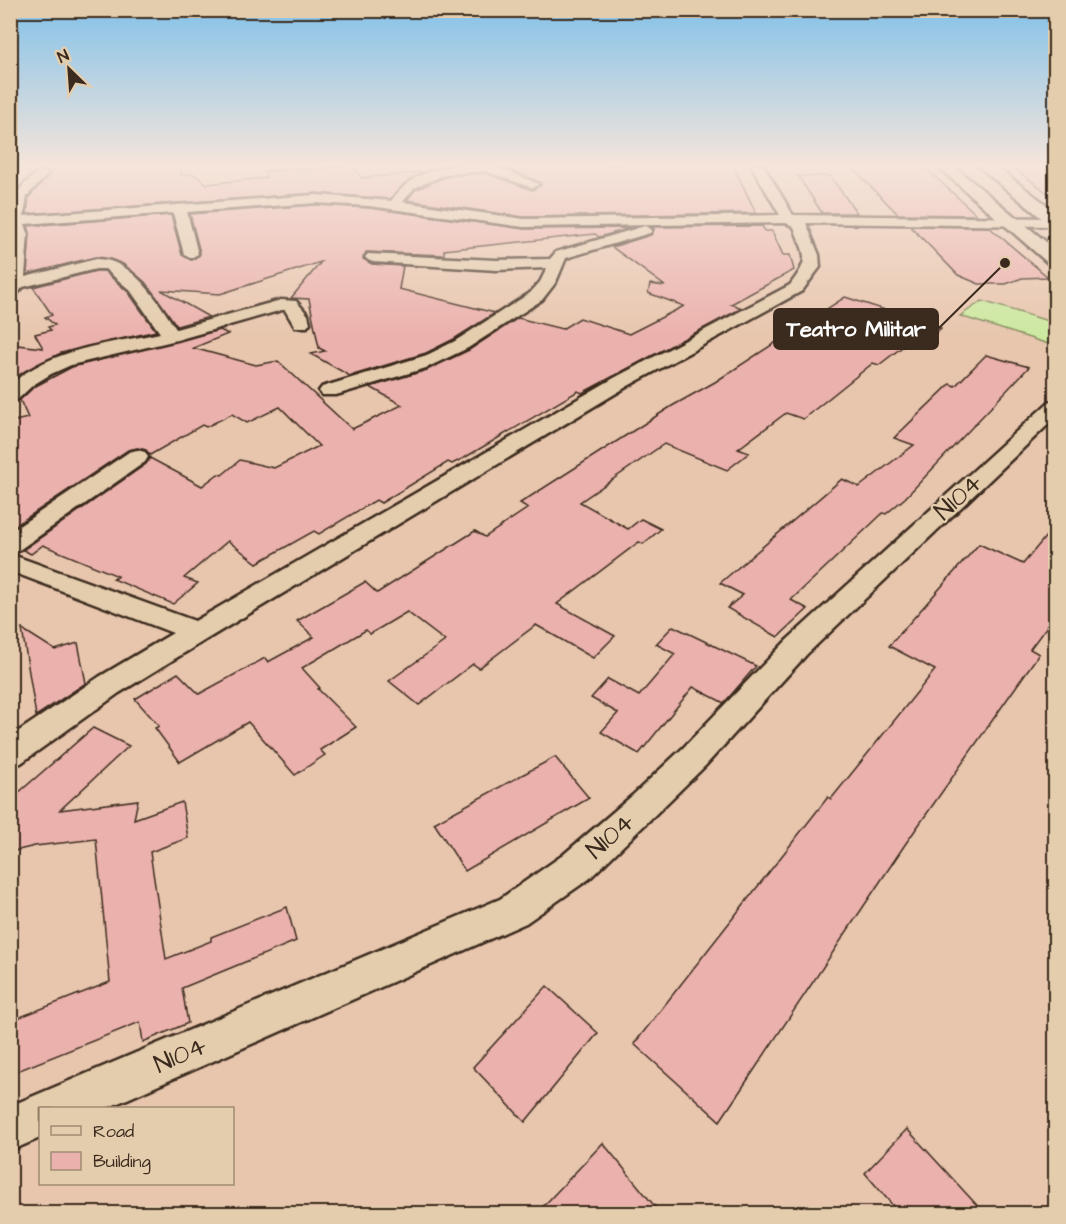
<svg xmlns="http://www.w3.org/2000/svg" width="1066" height="1224" font-family="'Architects Daughter',sans-serif">
<style>
.green{fill:#cce9a0;stroke:#848a5f;stroke-width:1.5}
.building{fill:#ebb1ac;stroke:#3b2a1e;stroke-width:1.5}
.lines{fill:none;stroke-linecap:round;stroke-linejoin:round}
.minor-casing{stroke:#3b2a1e;stroke-width:5}
.major-casing{stroke:#3b2a1e;stroke-width:5}
.minor{fill:#e4cdad;fill-rule:evenodd}
.major{fill:#e4cdad;fill-rule:evenodd}
.labels{text-anchor:middle;dominant-baseline:central;stroke-width:4.5;stroke-linejoin:round;paint-order:stroke}
.near-street-label{font-size:26px;fill:#3b2a1e;stroke:#e4cdad}
.leader{fill:none;stroke:#3b2a1e;stroke-width:2}
.callout-dot{fill:#3b2a1e;stroke:#e4cdad;stroke-width:2}
.callout{fill:#3b2a1e;stroke:#3b2a1e;stroke-width:2}
.callout-label{font-size:22px;text-anchor:middle;font-weight:bold;fill:#fff}
</style>
<rect width="100%" height="100%" fill="#e8c6ae"/>
<filter id="ink" filterUnits="userSpaceOnUse"><feTurbulence type="fractalNoise" baseFrequency=".0167" numOctaves="2"/><feDisplacementMap in="SourceGraphic" scale="12" xChannelSelector="R" yChannelSelector="G"/><feConvolveMatrix kernelMatrix="1 2 1 2 8 2 1 2 1" color-interpolation-filters="sRGB"/></filter>
<g filter="url(#ink)">
<path class="green" d="M982,301L1055,323V346L960,316Z"/>
<g class="building">
<path d="M61,165H180L181,175L194,174L207,184L266,178L265,171L306,168L307,170L352,165L362,178L422,172L404,184L390,199L316,193L27,214L29,197L50,173Z"/>
<path d="M499,165H733L756,213L524,217L407,200L415,190L445,177L458,175L485,173L532,190L541,185L540,182Z"/>
<path d="M922,165L977,215L898,214L850,166Z"/>
<path d="M1011,166H1056V199Z"/>
<path d="M798,176H830L857,213H822Z"/>
<path d="M316,205L369,208L524,229L631,228L599,237L595,234L444,250V255L366,252L363,259L372,264L403,266L399,289L495,313L454,339L426,353L350,376L311,354L325,351L319,348L309,299L291,298L321,262L220,294L161,290L209,317L177,326L145,282L123,264L110,259L95,257L27,274L30,233L28,226L171,215L182,255L192,260L200,253L190,214Z"/>
<path d="M762,226L765,231H772L783,255H790L794,270L731,304L742,308L582,393L578,391L464,458L452,464L448,462L381,503L376,500L319,534L314,531L257,563L228,541L184,578L198,583L173,604L113,579L118,576L43,545L31,554L23,550L146,464L150,458L202,486L218,474L222,475L240,460L274,468L319,446L280,407L247,423L232,414L206,427L202,425L150,455L146,450L138,448L128,450L10,529V422L28,418L20,400L34,387L72,367L220,330L228,334L193,348L256,365L278,361L352,429L402,405L370,387L427,370L469,350L518,318L562,329L580,318L629,334L684,306L648,293L650,284L665,286L612,247L651,235L654,229L652,227Z"/>
<path d="M910,226L989,227L1048,277L1022,278L1006,284H979L958,275Z"/>
<path d="M96,271H104L128,292L156,331L61,353L25,371L11,381L10,344L43,348L35,334L51,330L48,327L55,325L45,317L52,315L33,287Z"/>
<path d="M845,297L941,328L922,345L910,341L879,365L873,363L803,419L786,413L738,449L749,453L727,470L664,444L580,502L628,529L641,519L661,529L643,544L639,542L557,604L615,636L593,658L536,625L479,668L473,664L419,705L389,681L445,641L407,612L370,634L366,630L302,668L320,688L318,689L356,727L320,750L325,755L295,775L248,722L180,762L155,728L159,726L135,699L178,673L199,694L265,658L268,662L314,637L297,621L365,582L377,593L475,531L485,537L528,508L520,503L672,406L715,382Z"/>
<path d="M986,355L1029,367L905,498L886,514L883,513L791,600L808,609L778,637L727,608L743,595L720,583L842,479L859,487L914,445L894,438L950,384L955,386Z"/>
<path d="M1056,524V614L1030,649L1039,654L904,846L720,1121L634,1044L828,797L831,799L935,670L889,646L979,544L1023,564Z"/>
<path d="M673,626L756,666L724,703L693,687L639,754L601,732L618,713L591,698L608,679L639,696L675,654L656,644Z"/>
<path d="M22,629L55,650L78,643L86,683L36,716Z"/>
<path d="M93,728L129,746L60,810L138,800L134,819L182,802L188,838L150,852L166,959L211,941V937L287,907L296,941L182,988L188,1023L143,1042L140,1022L10,1074V1021L110,982L96,839L35,846L10,852V800Z"/>
<path d="M555,757L589,798L465,871L434,823Z"/>
<path d="M547,986L598,1033L525,1122L473,1067Z"/>
<path d="M907,1129L985,1214H900L865,1173Z"/>
<path d="M603,1143L661,1214H536Z"/>
</g>
<g class="lines">
<g class="minor-casing">
<g id="minor">
<path d="M460,165H492L539,184L533,188L485,171L458,173L444,175L414,188L403,202L524,219L780,215L751,165H763L793,215L1056,218V226L806,223L819,255L820,267L802,291L628,386L207,639L119,693L21,763L10,767V737L99,677L173,633L10,571V554L195,621L614,378L790,285C811,258 805,257 794,227L786,223L524,227L369,206L316,203L187,212L198,254L191,258L184,254L173,213L25,224L28,233L25,277L96,259C133,259 158,301 176,329L281,300L296,301L308,315L310,323L307,327H295L285,310H282L177,340L71,365L51,374L33,385L17,400L10,402V385C51,348 109,344 160,333L130,290L105,269H96L23,287L16,295L10,297L14,233C4,203 16,192 38,171H46L48,174L27,196L24,216L316,195L391,201C410,176 429,169 460,165Z"/>
<path d="M645,226L652,230L650,233L566,258L556,282L542,300L468,348L426,368L336,395H322L319,391L322,387L427,355L455,341L530,293L540,282L547,268L496,270L373,262L368,260L365,257L368,254L496,260L550,259L556,252Z"/>
<path d="M1056,400V417L807,654L705,766L589,879L526,923L107,1108H40V1138L10,1151V1106L500,899L563,855L633,795L683,748L787,640L1049,402Z"/>
<path d="M137,450L145,452L148,457L145,462L19,550L10,552V532L129,452Z"/>
</g>
</g>
<g class="major-casing">
<g id="major">
<path d="M936,165H952L1056,250V265L1049,264Z"/>
<path d="M977,165H994L1056,212V226L1050,225Z"/>
</g>
</g>
<use href="#minor" class="minor"/>
<use href="#major" class="major"/>
</g>
</g>
<linearGradient id="sky" x2="0" y2="1"><stop stop-color="#82c1e9"/><stop offset="0.49" stop-color="#f5e5db"/><stop offset="1" stop-color="#f5e5db" stop-opacity="0"/></linearGradient>
<rect width="1066" height="337" fill="url(#sky)"/>
<g class="labels">
<g class="near-street-label">
<text transform="translate(958 497) rotate(-43)">N104</text>
<text transform="translate(610 836) rotate(-42)">N104</text>
<text transform="translate(180 1055) rotate(-24)">N104</text>
</g>
</g>
<path class="leader" d="M1005 263L938 329"/>
<circle class="callout-dot" cx="1005" cy="263" r="6"/>
<rect class="callout" x="774" y="309" width="164" height="40" rx="6"/>
<g class="callout-label">
<text x="856" y="336">Teatro Militar</text>
</g>
<rect width="1066" height="1224" fill="none" stroke="#e4cdad" stroke-width="36"/>
<rect x="18" y="18" width="1030" height="1188" fill="none" stroke="#3b2a1e" stroke-width="2" filter="url(#ink)"/>
<rect x="39" y="1107" width="195" height="78" fill="#e4cdad" stroke="#a08c74" stroke-width="1.5"/>
<rect x="51" y="1126" width="30" height="9" fill="#e4cdad" stroke="#a08c74" stroke-width="1.5"/>
<text x="93" y="1137" font-size="18" fill="#3b2a1e">Road</text>
<rect x="51" y="1152" width="30" height="18" fill="#ebb1ac" stroke="#a08c74" stroke-width="1.5"/>
<text x="93" y="1167" font-size="18" fill="#3b2a1e">Building</text>
<g transform="translate(69 69) rotate(335)" stroke="#e4cdad" stroke-width="4.5" paint-order="stroke">
<path d="M0-4.5L10 22L0 15L-10 22Z" fill="#3b2a1e"/>
<text y="-9" font-size="16" font-weight="bold" text-anchor="middle" fill="#3b2a1e">N</text>
</g>
</svg>
